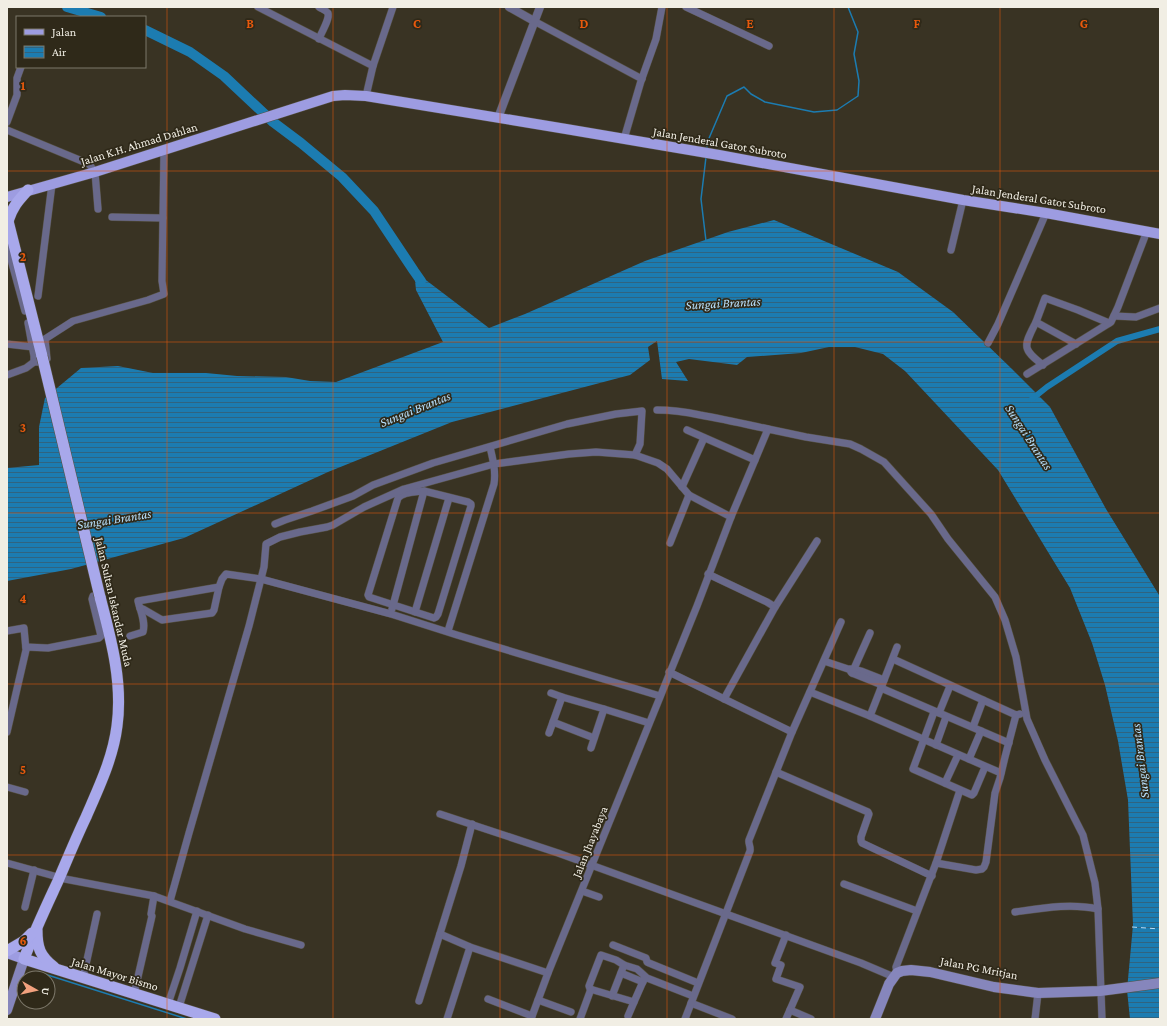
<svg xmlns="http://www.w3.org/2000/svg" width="1167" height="1026" font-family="'Crimson Pro',serif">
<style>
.water{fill:url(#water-rules)}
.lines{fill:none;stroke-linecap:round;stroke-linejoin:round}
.stream{stroke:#1c7cb1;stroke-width:1.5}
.canal{stroke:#1c7cb1;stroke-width:6}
.river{stroke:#1c7cb1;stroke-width:10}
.ferry{stroke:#b6dffc;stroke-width:1;stroke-dasharray:5 4;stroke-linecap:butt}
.minor-casing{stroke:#565142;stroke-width:8}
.tertiary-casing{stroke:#565142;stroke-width:9}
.secondary-casing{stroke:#565142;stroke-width:11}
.primary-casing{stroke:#565142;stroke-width:11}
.trunk-casing{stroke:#565142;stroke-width:12}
.minor{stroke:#69698b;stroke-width:7}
.tertiary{stroke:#69698b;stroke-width:8}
.secondary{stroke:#8686bc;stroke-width:10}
.primary{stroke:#9d9ce1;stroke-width:10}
.trunk{stroke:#a8a8eb;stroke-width:11}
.trunk-bridge-casing{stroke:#565142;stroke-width:12;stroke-linecap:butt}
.trunk-bridge{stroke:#a8a8eb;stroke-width:11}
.grid{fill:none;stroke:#e8590c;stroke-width:1;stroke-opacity:0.55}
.labels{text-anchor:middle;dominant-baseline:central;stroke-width:3.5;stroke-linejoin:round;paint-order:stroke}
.street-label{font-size:12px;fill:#f1eee4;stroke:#2f2919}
.water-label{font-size:13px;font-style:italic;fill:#b6dffc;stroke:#2f2919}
.grid-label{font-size:13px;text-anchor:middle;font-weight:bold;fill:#e8590c;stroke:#2f2919;stroke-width:3.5;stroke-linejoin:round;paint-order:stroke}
</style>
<defs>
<pattern id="water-rules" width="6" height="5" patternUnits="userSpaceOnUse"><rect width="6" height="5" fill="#1c7cb1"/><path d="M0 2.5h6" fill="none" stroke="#306480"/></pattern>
</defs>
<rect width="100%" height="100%" fill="#393323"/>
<path class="water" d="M774,220L898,272L953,312L1012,369L1050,407L1106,509L1159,595L1160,1019H1130L1127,990L1133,925L1128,800L1118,741L1105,685L1092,643L1070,588L998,470L905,371L883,354L855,347H829L801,353L747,357L737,365L689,359L676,362L688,381L662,379L657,341L648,347L650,360L630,375L452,422L328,472L184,538L71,569L7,581V468L39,465V427L45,398L81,368L118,366L153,373H206L237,376L286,377L310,381L336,382L443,342L416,290L414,271L489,328L525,314L645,261L728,232Z"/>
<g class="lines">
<g class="stream">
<path d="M707,149V143L727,96L744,87L751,94L765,102L814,112L837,110L858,96L859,81L854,54L858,32L848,7"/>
<path d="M706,157L701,199L706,241"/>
<path d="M38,972L187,1019"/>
</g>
<path class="canal" d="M1032,399L1047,387L1117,341L1160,329"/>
<g class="river">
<path d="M67,7L101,17"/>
<path d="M145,30L190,52L224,76L273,122L301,143L342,177L374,211L414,271L421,281"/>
</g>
<path class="ferry" d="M1132,927L1160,929"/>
<g class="minor-casing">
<g id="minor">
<path d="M258,7L373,66"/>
<path d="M686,7L769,46"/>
<path d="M534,21L642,79"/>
<path d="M319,39C321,33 330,19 328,13C326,10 322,9 319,7"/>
<path d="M366,96L373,66L393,7"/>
<path d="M7,122L17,95V78L21,67"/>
<path d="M7,130L89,164L95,172L98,209"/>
<path d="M624,139L641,81L656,39L662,7"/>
<path d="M112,217L163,218"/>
<path d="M7,245L25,311"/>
<path d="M951,250L963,200"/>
<path d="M38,296L52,184"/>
<path d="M1114,316L1136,317L1160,308"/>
<path d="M1036,322C1024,346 1021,348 1043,365"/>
<path d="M28,323L34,356V362"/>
<path d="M988,343L998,324L1046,213"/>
<path d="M7,344L33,347"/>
<path d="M1076,344L1036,322L1045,298L1078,310L1109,323"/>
<path d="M1027,374L1111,322L1118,307L1147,231"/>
<path d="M7,375L26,368L34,362H40L47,359L45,339L73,321L148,300L164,294L162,281L164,149"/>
<path d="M657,410C672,410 686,412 700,415C723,419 745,424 768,429"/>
<path d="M687,430L755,460"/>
<path d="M682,487L704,438"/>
<path d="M424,491L468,502L471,504V506L438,614L436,617L434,618L369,597L368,595L398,498C404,491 416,492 424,491Z"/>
<path d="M275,524L285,520L312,511L353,496L373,485L433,463L567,424L616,414L642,411L640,444L635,455"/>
<path d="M670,543L689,495"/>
<path d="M708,574L767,602L775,607L817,541"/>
<path d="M140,608L143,609L162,620L212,613L214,610L219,587"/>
<path d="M392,609L424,491"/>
<path d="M415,612L449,498"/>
<path d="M7,631L24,628L26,650L7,732"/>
<path d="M448,631L494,484C496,471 493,460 490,447"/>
<path d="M130,636L143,632C146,621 140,611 138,601L219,587L222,579L226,574L261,579L391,614L457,635L660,696"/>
<path d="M26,647L48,648L99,638L101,636L92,599L93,596"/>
<path d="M893,659L1016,715L1020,714"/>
<path d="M824,661L848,669H854L861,671L884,680"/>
<path d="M669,672L792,732"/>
<path d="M851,672L852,673L882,685"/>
<path d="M852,673L870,633"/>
<path d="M881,688L1009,743"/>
<path d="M810,692L870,716L1001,773"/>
<path d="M551,693L562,697"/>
<path d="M724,699L775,607"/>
<path d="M604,709L649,723"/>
<path d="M934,712L913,769L972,795L974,793L985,767"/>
<path d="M939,713L950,686"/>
<path d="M870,716L897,647"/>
<path d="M553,722L594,738"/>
<path d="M973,727L983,700"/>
<path d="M549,733L562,697L604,709L591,748"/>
<path d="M936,745L946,717"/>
<path d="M969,759L981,731"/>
<path d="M776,772L868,812L869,814L861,837V841L862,843L932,876"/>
<path d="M945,783L958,755"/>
<path d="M7,787L25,792"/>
<path d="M440,814L558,853L861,963L894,977"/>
<path d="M7,863L65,879L154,896L245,929L301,945"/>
<path d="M936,863L960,790"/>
<path d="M844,884L917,911"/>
<path d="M582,891L599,897"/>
<path d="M170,901L189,833L249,626L264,567L266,544L280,537L300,532L327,527L333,525L364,507L404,489L494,464L569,454L596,452L635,455L658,463L667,469L689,495L731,517"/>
<path d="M25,907L34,870"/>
<path d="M1015,912C1043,908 1070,903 1098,909"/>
<path d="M440,934L470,947L548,973"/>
<path d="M786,935L775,963L781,965L776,979L800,987L786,1019"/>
<path d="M613,945L646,958L647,962L649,963L698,983"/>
<path d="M624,965L637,969L647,978L693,996"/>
<path d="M621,973L643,982"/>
<path d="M897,973L896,967L936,863L976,870L982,869L984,867L986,862L995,793L1000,778L1005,757L1016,715"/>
<path d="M83,978L97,914"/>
<path d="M134,994L152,916L151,914L154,896"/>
<path d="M612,996L624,965L616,960L601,955L589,986L590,989L634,1002L645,977"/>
<path d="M488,999L532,1016"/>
<path d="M538,1000L571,1012"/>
<path d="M419,1001L461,866L472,824"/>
<path d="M691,1003L732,1019"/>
<path d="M168,1004L180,968L197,911"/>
<path d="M179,1007L208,915"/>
<path d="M790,1010L811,1019"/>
<path d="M628,1016L634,1002"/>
<path d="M447,1019L470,947"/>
<path d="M531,1019L548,973L697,606L731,517L768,429L806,437L850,444L861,449L884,462L931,514L948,539L995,597L1005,620L1016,657L1027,719L1045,760L1083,835L1095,883L1098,909L1102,1019"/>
<path d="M580,1019L591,989"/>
<path d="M685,1019L750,851C751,847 748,843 749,840L792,732L841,622"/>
<path d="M1035,1019L1038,993"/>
</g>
</g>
<g class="tertiary-casing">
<g id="tertiary">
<path d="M509,7L534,21"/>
<path d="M498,118L540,7"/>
</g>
</g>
<g class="secondary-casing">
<g id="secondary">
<path d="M7,1010L24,959"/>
<path d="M875,1019L889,984L894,977L897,973L902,971L911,970L930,972L994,987L1038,993L1100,991L1160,983"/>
</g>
</g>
<g class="primary-casing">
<g id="primary">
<path d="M7,197L95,172L333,96L345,95L366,96L566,129L719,155L963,200L1046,213L1160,234"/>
<path d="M7,953L24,959"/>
</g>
</g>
<g class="trunk-casing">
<g id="trunk">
<path d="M7,217L42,356"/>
<path d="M8,221C13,206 18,201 28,190"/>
<path d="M100,597C111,639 123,682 117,726C113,758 99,787 86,817C76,838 67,860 58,881C46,907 34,932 24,959L215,1019"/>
<path d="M37,930C37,948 40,956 54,967"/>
<path d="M7,951L24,941L32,933"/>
</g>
</g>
<use href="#minor" class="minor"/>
<use href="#tertiary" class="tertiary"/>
<use href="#secondary" class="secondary"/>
<use href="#primary" class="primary"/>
<use href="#trunk" class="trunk"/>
<g class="trunk-bridge-casing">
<path id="trunk-bridge" d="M42,356L100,597"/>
</g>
<use href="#trunk-bridge" class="trunk-bridge"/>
</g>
<path class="grid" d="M167,7V1019M333,7V1019M500,7V1019M667,7V1019M834,7V1019M1000,7V1019M7,171H1160M7,342H1160M7,513H1160M7,684H1160M7,855H1160"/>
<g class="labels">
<g class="street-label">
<text transform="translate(720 143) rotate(10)">Jalan Jenderal Gatot Subroto</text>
<text transform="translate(139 144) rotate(-17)">Jalan K.H. Ahmad Dahlan</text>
<text transform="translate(1039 199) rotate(9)">Jalan Jenderal Gatot Subroto</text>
<text transform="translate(114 602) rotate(77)">Jalan Sultan Iskandar Muda</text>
<text transform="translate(590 842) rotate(-68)">Jalan Jhayabaya</text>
<text transform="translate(979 968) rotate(11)">Jalan PG Mritjan</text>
<text transform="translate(115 974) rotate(17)">Jalan Mayor Bismo</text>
</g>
<g class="water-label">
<text transform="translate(723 303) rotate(-3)">Sungai Brantas</text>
<text transform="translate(415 409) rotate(-22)">Sungai Brantas</text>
<text transform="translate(1029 437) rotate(57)">Sungai Brantas</text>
<text transform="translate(114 519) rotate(-9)">Sungai Brantas</text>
<text transform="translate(1140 761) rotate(-97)">Sungai Brantas</text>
</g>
</g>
<g class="grid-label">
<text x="250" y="28">B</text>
<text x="417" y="28">C</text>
<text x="584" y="28">D</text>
<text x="750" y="28">E</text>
<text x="917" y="28">F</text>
<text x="1084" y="28">G</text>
<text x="23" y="90">1</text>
<text x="23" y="261">2</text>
<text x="23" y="432">3</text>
<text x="23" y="603">4</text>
<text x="23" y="774">5</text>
<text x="23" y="945">6</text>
</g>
<rect width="1167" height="1026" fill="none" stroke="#f1eee4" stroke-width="16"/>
<rect x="16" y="16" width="130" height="52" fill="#2f2919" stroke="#7d786a"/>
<rect x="24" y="29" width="20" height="6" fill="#9d9ce1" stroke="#7d786a"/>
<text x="52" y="36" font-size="12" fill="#f1eee4">Jalan</text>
<rect x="24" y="46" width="20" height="12" fill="url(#water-rules)" stroke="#7d786a"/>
<text x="52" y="56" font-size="12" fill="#f1eee4">Air</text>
<g transform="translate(36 990) rotate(98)"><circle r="19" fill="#2f2919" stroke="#7d786a"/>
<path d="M0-3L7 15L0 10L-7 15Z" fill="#f2a17e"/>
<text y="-6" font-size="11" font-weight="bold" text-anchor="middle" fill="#f1eee4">U</text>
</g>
</svg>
